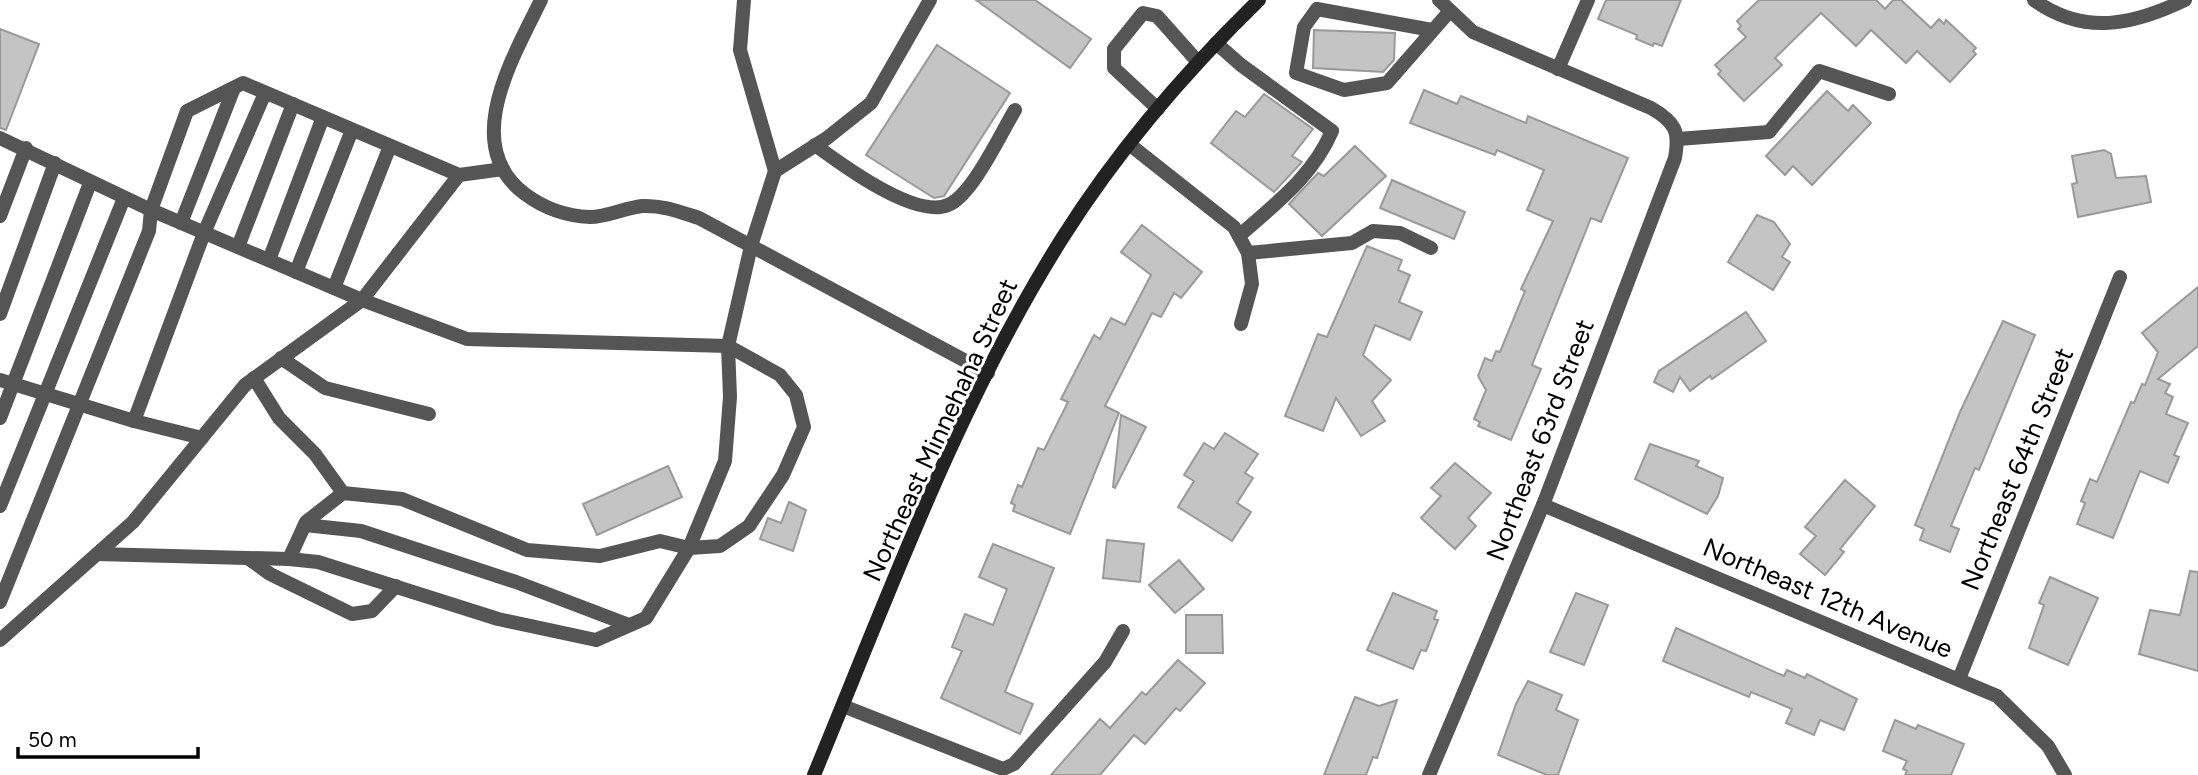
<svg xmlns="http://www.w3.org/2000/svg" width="2198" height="775" font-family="Figtree,sans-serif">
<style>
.building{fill:#c4c4c4;stroke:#999;stroke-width:2}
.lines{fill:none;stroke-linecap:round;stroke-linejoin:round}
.service{stroke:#555;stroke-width:14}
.minor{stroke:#555;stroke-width:14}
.secondary{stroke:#222;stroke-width:14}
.labels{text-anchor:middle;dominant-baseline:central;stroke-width:6;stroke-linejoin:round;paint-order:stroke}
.street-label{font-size:26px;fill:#000;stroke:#fff}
</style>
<rect width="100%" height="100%" fill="#fff"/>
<g class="building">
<path d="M976,0H1035L1091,39L1070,68Z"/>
<path d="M1606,0H1681L1662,46L1654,43L1653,46L1636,39L1637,35L1598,19Z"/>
<path d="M1759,0H1876L1885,9L1893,0H1901L1931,28L1939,19L1944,24L1946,20L1976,48L1973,51L1976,54L1950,82L1917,51L1906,63L1871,30L1856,46L1821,13L1775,58L1782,65L1744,101L1718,74L1721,71L1715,65L1746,37L1738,29L1741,26L1737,21Z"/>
<path d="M0,29L39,44L6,130L0,128Z"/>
<path d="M1314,30L1395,33L1394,60L1383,72L1313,68Z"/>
<path d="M937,45L1010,93L944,196L934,198L866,155Z"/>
<path d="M1424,90L1457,104L1461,96L1526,123L1528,116L1628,158L1601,222L1591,218L1532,365L1541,369L1511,440L1478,426L1480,422L1474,419L1486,390L1478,376L1485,358L1492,361L1496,351L1500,352L1525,291L1521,289L1553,221L1527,210L1544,170L1497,150L1495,155L1410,123Z"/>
<path d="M1827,91L1848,111L1853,105L1871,123L1812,185L1793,166L1785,175L1766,156Z"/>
<path d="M1264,94L1313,129L1292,156L1302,162L1274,192L1211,143L1236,111L1245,117Z"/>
<path d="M1355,146L1386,176L1322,236L1289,204L1318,173L1324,176Z"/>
<path d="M2104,150L2111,154L2116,178L2146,176L2151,202L2078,217L2072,184L2077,183L2072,156Z"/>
<path d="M1392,180L1465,212L1454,239L1380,208Z"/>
<path d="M1757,215L1774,222L1790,244L1782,257L1790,262L1773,290L1728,262Z"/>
<path d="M1142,225L1202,272L1181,298L1174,293L1161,317L1152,313L1105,406L1119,413L1070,534L1013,511L1015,505L1011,503L1018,485L1022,487L1038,448L1044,450L1068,402L1061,399L1094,335L1100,339L1111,318L1125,325L1151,275L1121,252Z"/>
<path d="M1367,246L1402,260L1398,270L1410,275L1399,302L1422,312L1410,340L1375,325L1363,355L1391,380L1372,401L1385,421L1361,436L1336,398L1323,431L1285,416L1318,334L1327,337Z"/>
<path d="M2198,287V346L2158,379L2170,384L2165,393L2173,397L2166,414L2188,423L2174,455L2179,457L2168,483L2140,471L2113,538L2077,524L2085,503L2081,501L2090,479L2097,482L2131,402L2134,403L2142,384L2145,385L2158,352L2142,333Z"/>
<path d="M1746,312L1766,341L1712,379L1710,376L1690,391L1680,377L1673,392L1654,382L1659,371Z"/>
<path d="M2003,321L2035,335L1979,470L1975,468L1951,526L1959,529L1950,552L1920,540L1924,529L1915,525L1960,412Z"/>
<path d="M1121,415L1146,427L1115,488L1113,487Z"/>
<path d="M1225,433L1258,454L1245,473L1253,478L1237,503L1251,512L1232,541L1178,507L1194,481L1184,475L1204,443L1214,449Z"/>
<path d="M1650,444L1699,461L1696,466L1723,478L1718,496L1707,514L1635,479Z"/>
<path d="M1455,463L1491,493L1468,518L1476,526L1455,549L1421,518L1441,496L1431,488Z"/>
<path d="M668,466L682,497L597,535L583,504Z"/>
<path d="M1845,480L1875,506L1840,549L1844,552L1825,575L1800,554L1816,536L1805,527Z"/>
<path d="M789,502L806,510L793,551L760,539L768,518L781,523Z"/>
<path d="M1107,540L1144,544L1140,582L1103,578Z"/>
<path d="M993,544L1054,568L1005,692L1033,704L1020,734L941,698L962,651L952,647L965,614L993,625L1007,589L979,577Z"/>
<path d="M1179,560L1204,589L1175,613L1149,585Z"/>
<path d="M2190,571L2198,572V671L2139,654L2150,610L2180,615Z"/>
<path d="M2050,577L2098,598L2068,665L2029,648L2044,605L2039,603Z"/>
<path d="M1393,593L1437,611L1434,619L1438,620L1426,651L1421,650L1413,669L1367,650Z"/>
<path d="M1576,593L1608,605L1584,665L1550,652Z"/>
<path d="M1186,615H1222L1223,653H1186Z"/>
<path d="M1676,628L1784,676L1787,670L1805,678L1807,674L1857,699L1844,730L1820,720L1814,735L1786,723L1792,709L1751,692L1749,697L1663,661Z"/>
<path d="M1178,660L1205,683L1180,711L1176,708L1145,744L1134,735L1100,775H1051L1100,719L1110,728L1142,692L1146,695Z"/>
<path d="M1528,681L1562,695L1556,710L1578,720L1558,775H1547L1498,755L1516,704Z"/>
<path d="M1355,697L1379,706L1397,700L1377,758L1373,757L1366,775H1324Z"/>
<path d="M1895,720L1916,729L1918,725L1964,744L1951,775H1905L1907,771L1903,769L1907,761L1883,751Z"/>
</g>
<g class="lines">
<g class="service">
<path d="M541,0C514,56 459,145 525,194C545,209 565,216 590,217C607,217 624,208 642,206C663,205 680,212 699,218L988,373"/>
<path d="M744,0L740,50L775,171"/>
<path d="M2034,0C2084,36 2133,25 2185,0"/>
<path d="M1317,9L1304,27L1296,73L1344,90L1387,83L1449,12"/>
<path d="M1317,9L1432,30"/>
<path d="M1216,43L1241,65L1332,131C1313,176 1275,204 1239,236"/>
<path d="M1558,69L1588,0"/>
<path d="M1158,109L1114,68V49L1143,13L1157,16L1198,62"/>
<path d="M0,138L151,210L149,231L0,602"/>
<path d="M1678,139L1769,132L1819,71L1889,94"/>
<path d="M815,145C842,165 915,219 948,205C972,196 1001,133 1015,110"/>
<path d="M459,175L362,300L151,210L187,111L243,83L459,175L503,169"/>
<path d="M0,216L26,148"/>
<path d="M181,223L234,88"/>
<path d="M238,247L293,104"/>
<path d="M1248,253L1352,243L1373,231L1400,233L1431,248"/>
<path d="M269,260L323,117"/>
<path d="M296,272L352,130"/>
<path d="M334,288L390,146"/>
<path d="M0,314L55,163"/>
<path d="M281,358L325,388L429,414"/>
<path d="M254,378L279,418L315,454L343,493"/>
<path d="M0,380L134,421L204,233L265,93"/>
<path d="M0,418L90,183"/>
<path d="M134,421L202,438"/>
<path d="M0,506L124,198"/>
<path d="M305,525L361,531L516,582L629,625"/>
<path d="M97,554L289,559L318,562L498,619L596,640L646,618L689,548L725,461L730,397L728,346"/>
<path d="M248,558L270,574L352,614L372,611L396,586"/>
<path d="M289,559L306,522L343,493L402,499L527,550L600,556L660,541L689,548L720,546L749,526L783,475L804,427L796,395L780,375L728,346"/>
<path d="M0,640L133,522L245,385L362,300L467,339L728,346L751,246L775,171L827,138L871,103L930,0"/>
</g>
<g class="minor">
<path d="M1129,144L1234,227L1248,253L1252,284L1241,324"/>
<path d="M1543,505L1997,696L2048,746L2065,775"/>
<path d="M1959,679L2120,277"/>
<path d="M843,706L1003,769L1014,764L1105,662L1123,631"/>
<path d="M1429,775L1543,505L1675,158C1680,131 1675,122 1651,108L1473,32L1439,0"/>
</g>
<path class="secondary" d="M814,775C889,594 958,403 1063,237C1118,150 1185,72 1259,0"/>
</g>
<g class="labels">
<g class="street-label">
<text transform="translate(940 430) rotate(-65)">Northeast Minnehaha Street</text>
<text transform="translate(1540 440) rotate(-69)">Northeast 63rd Street</text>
<text transform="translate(2017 469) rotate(-68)">Northeast 64th Street</text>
<text transform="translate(1828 598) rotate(23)">Northeast 12th Avenue</text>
</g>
</g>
<path d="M18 747v10h180v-10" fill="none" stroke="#000000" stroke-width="3.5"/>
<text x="28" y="747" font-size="21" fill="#000000" stroke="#ffffff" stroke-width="5" paint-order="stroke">50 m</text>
</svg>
